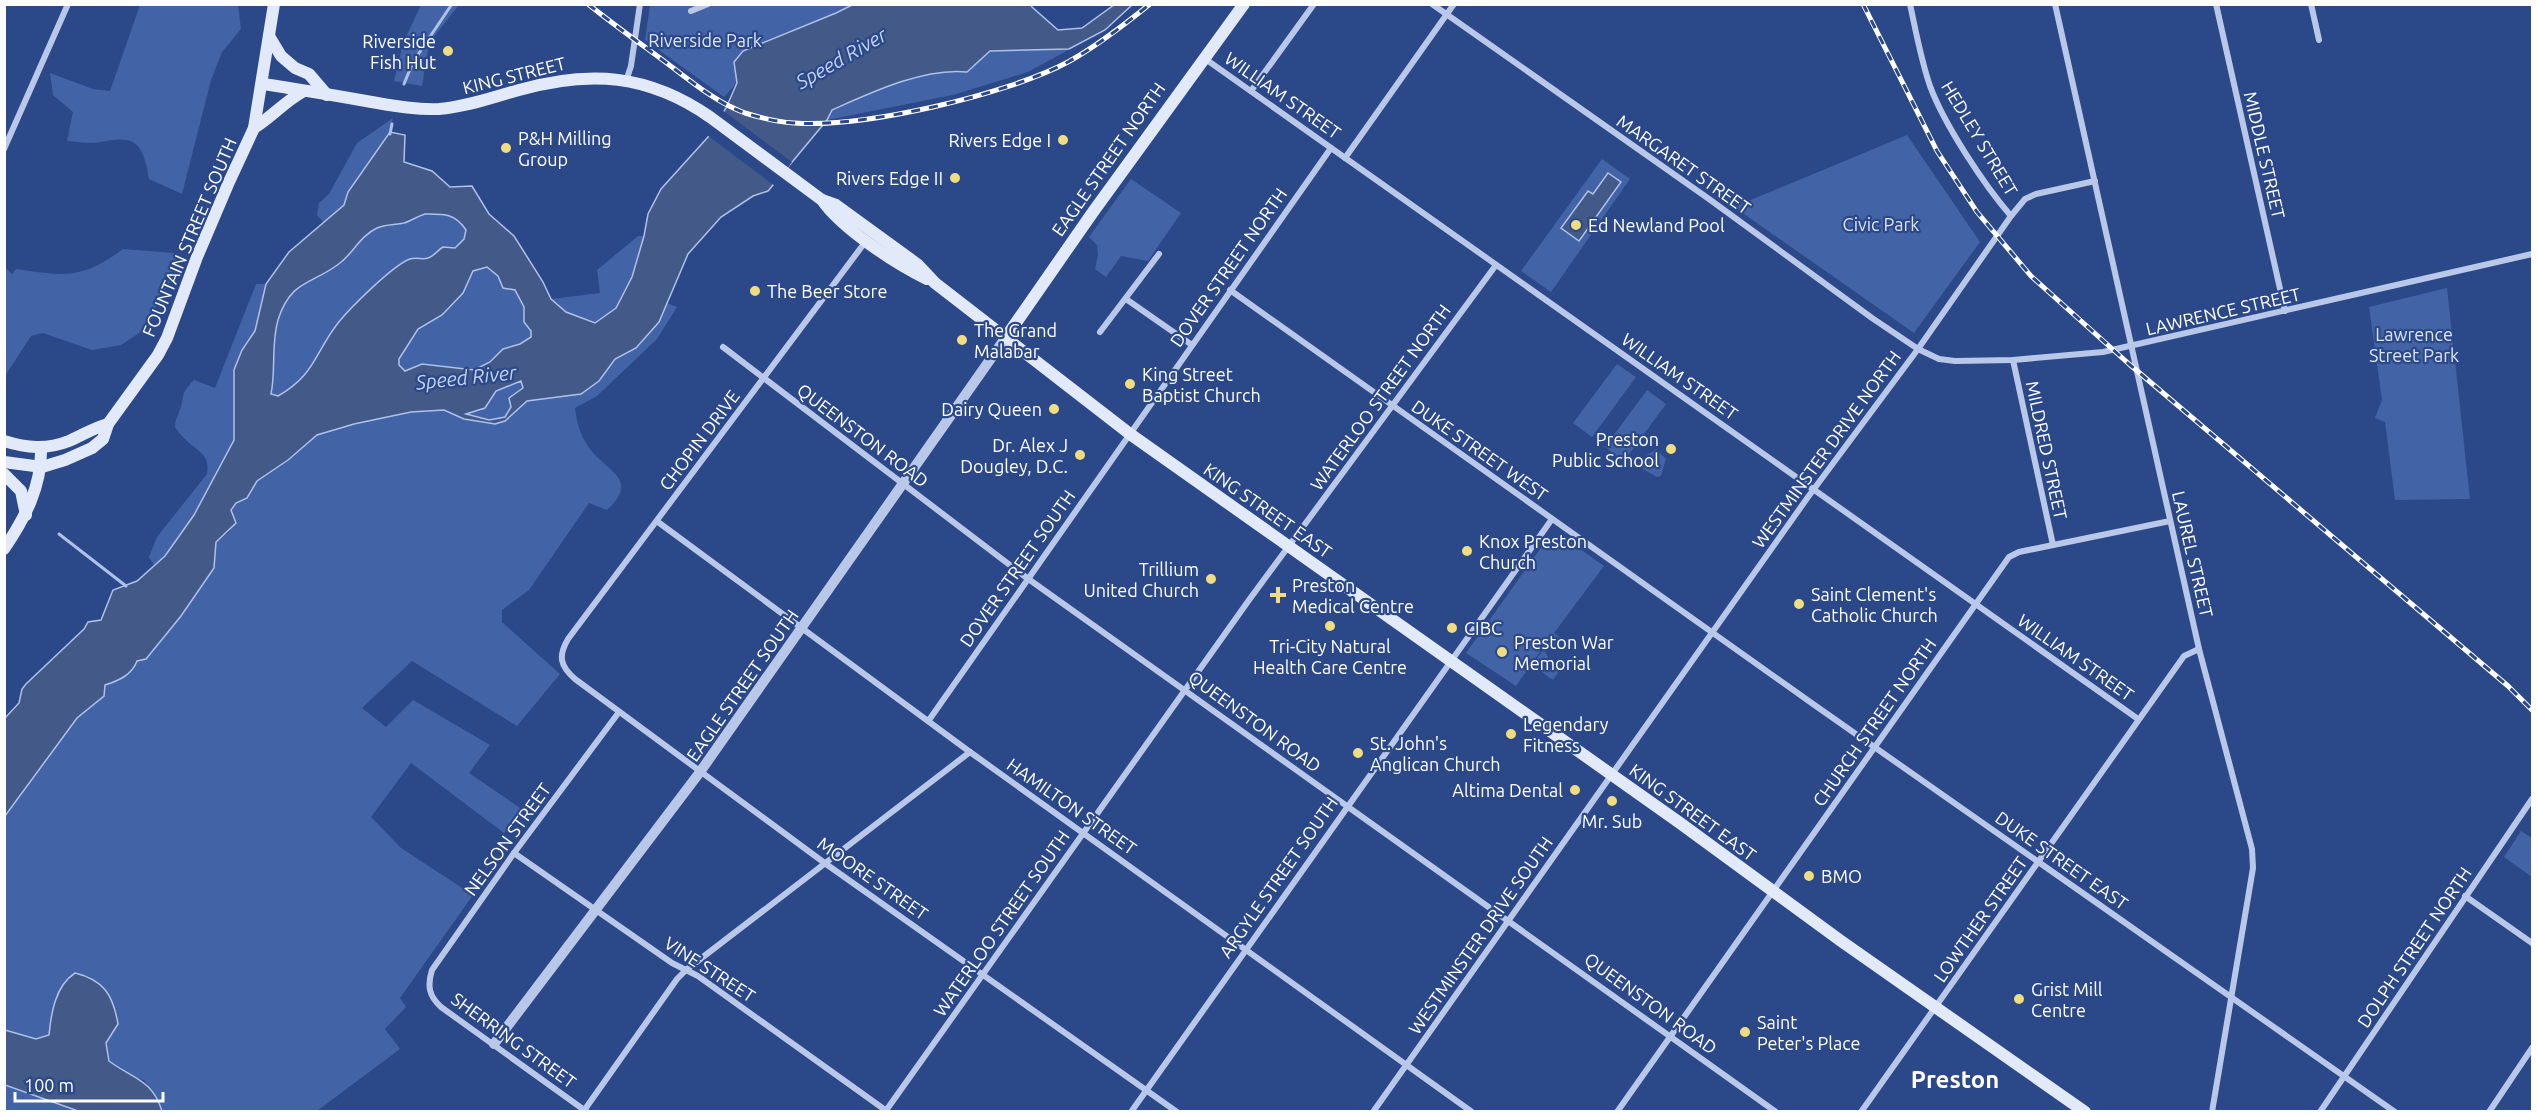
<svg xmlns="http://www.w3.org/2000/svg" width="2537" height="1116" font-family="Ubuntu,sans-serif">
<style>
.green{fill:#4363a7}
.water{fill:#435987;stroke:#aec2e9;stroke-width:1.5;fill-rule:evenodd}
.pier{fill:#2b4889}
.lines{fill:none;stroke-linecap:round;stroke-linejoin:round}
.stream{stroke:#aec2e9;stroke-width:3}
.minor{stroke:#b9c8e9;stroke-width:6}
.tertiary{stroke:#b9c8e9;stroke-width:10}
.secondary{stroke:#e2e9f8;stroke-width:12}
.rail-casing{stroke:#fff;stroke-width:5}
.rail{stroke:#2b4889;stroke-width:3;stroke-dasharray:9;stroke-linecap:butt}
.poi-dot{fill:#efdd80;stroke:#2b4889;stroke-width:2}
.labels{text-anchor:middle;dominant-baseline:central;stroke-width:4.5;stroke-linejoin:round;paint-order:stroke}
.park-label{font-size:18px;fill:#dce5f7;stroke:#2b4889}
.poi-label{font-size:18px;fill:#fff;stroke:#2b4889;text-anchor:start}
.street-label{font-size:18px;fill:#fff;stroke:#2b4889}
.water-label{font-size:20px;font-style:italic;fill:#c4d3f0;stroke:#2b4889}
.district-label{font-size:24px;font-weight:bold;fill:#fff;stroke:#2b4889}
</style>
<rect width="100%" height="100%" fill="#2b4889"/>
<g class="green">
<path d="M140,5H238L241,29L222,52L211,80L182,194L149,179C143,144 137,134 101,142C91,144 78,142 67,141L73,112L53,95L50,73L93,89L110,91Z"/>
<path d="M421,5H459L429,43L422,86L394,81L403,43Z"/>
<path d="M650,5H852L734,62L737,83L724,97L645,40Z"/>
<path d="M1105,30L1028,72L953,95L827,120L832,110C870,93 925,67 967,72L990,51L1069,49Z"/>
<path d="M393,118L390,132L348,192L344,205L324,223L317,215L319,203L329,194L357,143Z"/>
<path d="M1907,135L1980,242L1914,333L1734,207Z"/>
<path d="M1602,159L1630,179L1551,292L1521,271Z"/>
<path d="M1131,179L1181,213L1148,261L1121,256L1106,277L1095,269L1098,255L1097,245L1089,237Z"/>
<path d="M425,214C444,214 455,213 466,230L464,239L455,248L443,247L430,258C417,258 406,262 395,269C382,277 345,313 336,327C314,357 312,377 278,396L271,394C276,370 271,344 278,320C291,279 312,285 340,263C354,252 360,236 377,228C385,224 395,225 404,223C411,221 418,216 425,214Z"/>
<path d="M638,236H644L632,277L616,308L595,323L566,312L551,299L600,293L597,270Z"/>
<path d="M123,249L175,253L183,259L142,331L121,345L92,350L43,333L31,336L5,376V267L12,274L16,269C65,276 81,280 123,249Z"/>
<path d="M487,267L498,276L503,288L515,290L524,307V322L531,331V336L520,344L503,349L490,362L474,370L422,364L404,371L399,365V359L418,329L442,315L463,293L473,271Z"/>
<path d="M256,284H266L255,331L242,350L234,370V440L194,515L165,556L154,565L149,557L157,537L207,474C210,456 201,453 188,442C183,438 179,432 175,427C175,420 177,418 179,412C186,397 178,396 194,380L215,388Z"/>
<path d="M2447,288L2470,499L2395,500L2385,422L2375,418L2382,400L2369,307Z"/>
<path d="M667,303L677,307L657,339L597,396L575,408C577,426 582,441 595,455C615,475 636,482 607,510L589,503L529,590L502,610V622L560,674L517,726L412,661L362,708L386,727L413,700L490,745L469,773L523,810L504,833L411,763L371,817L401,848L473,895L400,998L406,1007L385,1029L400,1049L317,1111H162L159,1100L144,1080L129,1076L109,1061L106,1043L118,1024C106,996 107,981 75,973C55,986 51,1014 49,1035L36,1039L5,1030L4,816L77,718L104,696L105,685L119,681L137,661L146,658L181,616L214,568L216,542L230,531L231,510L236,503L247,498L257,481L288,460L317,435L354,424L411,412L444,410L464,419L485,423L495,424L505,421L527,401L545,399L599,381L615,359L636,348L659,322Z"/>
<path d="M1617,364L1636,377L1592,437L1573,423Z"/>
<path d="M520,381L523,388L505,417L489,420L466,414L467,412L480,411L489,404L492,394L496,391Z"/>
<path d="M1647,390L1666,404L1624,461L1605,447Z"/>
<path d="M1656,449L1666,459L1661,476L1657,477L1643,469L1645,456Z"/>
<path d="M1557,536L1565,538L1604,566L1554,633L1564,640L1562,642H1556L1552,649H1548L1546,646L1551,636L1516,686L1466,653L1545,542Z"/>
<path d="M1544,649L1550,662L1563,665L1553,680L1532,665Z"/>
<path d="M2521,831L2532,838V877L2504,857Z"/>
<path d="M4,1085L78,1111H5Z"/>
</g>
<g class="water">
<path d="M852,5H1031L1032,7L1058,30L1082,28L1114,5H1132L1105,30L1069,49L990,51L967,72C925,67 870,93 832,110L827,120L768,191L753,196L721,217L688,254L659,322L636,348L615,359L599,381L581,394L527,401L505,421L495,424L464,419L444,410L411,412L354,424L317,435L288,460L257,481L247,498L236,503L231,510L236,523L216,542L214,568L181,616L146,659L137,661C132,675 118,681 105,685L104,696L77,718L5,816V718L19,703L22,689L26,684L84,629L88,622L101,620L113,590L137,581L165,556L194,515L234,440V370L242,350L255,331L266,284L289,252L344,205L348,192L390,132L405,135L404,162L432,171L450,187L472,186L489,214L514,236L543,282L551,299L566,312L595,323L616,308L632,277L644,236L648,214L661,189L708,137L726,108L737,83L734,62L743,51L836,13ZM425,214C444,214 455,213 466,230L464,239L455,248L443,247C438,250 433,257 428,258C423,260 416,257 410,259C393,265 350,308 338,323C314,354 315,375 278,396L271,394C276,370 271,344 278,320C291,279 312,285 340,263C354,252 360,236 377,228C385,224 395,225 404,223C411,221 418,216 425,214ZM487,267L498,276L503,288L515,290L524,307V322L531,331V337L520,344L503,349L490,362L474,370L422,364L405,371L399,365V359L418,329L442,315L463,293L473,271ZM521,381L523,388L509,398L511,407L505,417L489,420L466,414L485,408L496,391Z"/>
<path d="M1608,173L1621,182L1579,241L1561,228L1588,191L1593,194Z"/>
<path d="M75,973C104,980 113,995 118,1024L106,1043L109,1061C133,1079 152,1079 162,1111H78L5,1085V1030L36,1039L49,1035C51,1014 55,986 75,973Z"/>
</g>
<path class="pier" d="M722,110L792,162L775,186L707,135Z"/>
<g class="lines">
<g class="stream">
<path d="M404,84L413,62L452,4"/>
<path d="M390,134L392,124"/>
<path d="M59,534L126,586"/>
</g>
<g class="minor">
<path d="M1432,4L1709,199L1872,318L1918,349L1939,359L1955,361L2013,360L2103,352L2532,254"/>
<path d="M1910,4C1916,32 1921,60 1930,86C1944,124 1984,185 2011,216"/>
<path d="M2055,4L2199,649L2252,849L2253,868L2212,1112"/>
<path d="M2216,4L2285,311"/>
<path d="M2311,4L2319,40"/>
<path d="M691,11L708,4"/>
<path d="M1204,58L2138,719"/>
<path d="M626,81L631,66L640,4"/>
<path d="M1251,91L1314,4"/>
<path d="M4,149L68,4"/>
<path d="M1345,158L1454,4"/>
<path d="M866,241L568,639C558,656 560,666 575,679L826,864L1177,1112"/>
<path d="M1230,290L1813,704L2395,1112"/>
<path d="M1126,299L1192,345"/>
<path d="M1100,332L1159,254"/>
<path d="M723,347L1027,578L1776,1112"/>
<path d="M2013,360L2053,545"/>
<path d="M658,522L970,752L1472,1112"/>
<path d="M929,720L1331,148"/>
<path d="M514,853L672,963L698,976L888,1112"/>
<path d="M2465,896L2532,943"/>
<path d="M583,1112L677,979L686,970L970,752"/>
<path d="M587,1112L441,1007C429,996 427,986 432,970L514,853L619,712"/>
<path d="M885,1112L1249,600L1496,265"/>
<path d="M1131,1112L1552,519"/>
<path d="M1373,1112L1808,497L1918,349L2011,216L2025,199L2036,194L2095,181"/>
<path d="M1617,1112L2009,557L2019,552L2170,521"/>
<path d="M1861,1112L2184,656L2199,649"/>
<path d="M2320,1112L2532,799"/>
<path d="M2489,1112L2532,1048"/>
</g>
<path class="tertiary" d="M494,1044L700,772L1006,337"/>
<g class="secondary">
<path d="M269,36L281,56L295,68L309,74L327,95"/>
<path d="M263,84C297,89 332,95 366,101C390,105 414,110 439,109C466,107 493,97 519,90C590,70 648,74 710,117L822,200C841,228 896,264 927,279"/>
<path d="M254,128C272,117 285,101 304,91"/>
<path d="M822,200L836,205L917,264L935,283L1130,434L1680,823L1841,941L2085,1112"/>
<path d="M1006,337L1093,212L1244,4"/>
<path d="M4,441C27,448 46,450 69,441C83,435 93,428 108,424"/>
<path d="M4,462L42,467L65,460L92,448L103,439L108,424L158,355L167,338L197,257L229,182L254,128L274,4"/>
<path d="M4,474L21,491L26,515"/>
<path d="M4,549C25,518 42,486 41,448"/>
</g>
<g class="rail-casing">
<g id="rail">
<path d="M588,4C614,25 641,44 668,64C692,82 717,103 745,113C761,118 777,122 794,123C864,128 1006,95 1068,62C1097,46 1124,25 1150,4"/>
<path d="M1863,4L1937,151L1977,212L2031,276L2129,364L2508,686L2532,710"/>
</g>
</g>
<use href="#rail" class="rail"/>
</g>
<g class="poi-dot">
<circle cx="448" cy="51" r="6"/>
<circle cx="1063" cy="140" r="6"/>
<circle cx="506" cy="148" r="6"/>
<circle cx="955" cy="178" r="6"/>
<circle cx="1576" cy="225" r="6"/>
<circle cx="755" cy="291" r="6"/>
<circle cx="962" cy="340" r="6"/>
<circle cx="1130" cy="384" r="6"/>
<circle cx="1054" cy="409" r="6"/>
<circle cx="1671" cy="449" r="6"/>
<circle cx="1080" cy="455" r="6"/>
<circle cx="1467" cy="551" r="6"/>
<circle cx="1211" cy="579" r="6"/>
<path d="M1275 586h6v6h6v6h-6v6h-6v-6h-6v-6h6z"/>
<circle cx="1799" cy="604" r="6"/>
<circle cx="1330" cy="626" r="6"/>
<circle cx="1452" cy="628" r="6"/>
<circle cx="1502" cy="652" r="6"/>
<circle cx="1511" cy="734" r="6"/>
<circle cx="1358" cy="753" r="6"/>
<circle cx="1575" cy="790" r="6"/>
<circle cx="1612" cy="801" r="6"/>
<circle cx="1809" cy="876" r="6"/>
<circle cx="2019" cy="999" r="6"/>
<circle cx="1745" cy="1032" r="6"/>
</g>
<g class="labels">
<g class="park-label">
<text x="705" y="40">Riverside Park</text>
<text x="1881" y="224">Civic Park</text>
<text x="2414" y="334">Lawrence<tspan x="2414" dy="21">Street Park</tspan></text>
</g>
<g class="poi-label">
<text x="436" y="41" text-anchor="end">Riverside<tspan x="436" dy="21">Fish Hut</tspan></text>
<text x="518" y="138">P&amp;H Milling<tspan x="518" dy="21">Group</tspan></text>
<text x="1051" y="140" text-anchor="end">Rivers Edge I</text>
<text x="943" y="178" text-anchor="end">Rivers Edge II</text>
<text x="1588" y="225">Ed Newland Pool</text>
<text x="767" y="291">The Beer Store</text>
<text x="974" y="330">The Grand<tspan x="974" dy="21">Malabar</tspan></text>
<text x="1142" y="374">King Street<tspan x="1142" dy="21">Baptist Church</tspan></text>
<text x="1042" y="409" text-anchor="end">Dairy Queen</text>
<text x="1659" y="439" text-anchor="end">Preston<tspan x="1659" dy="21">Public School</tspan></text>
<text x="1068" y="445" text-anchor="end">Dr. Alex J<tspan x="1068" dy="21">Dougley, D.C.</tspan></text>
<text x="1479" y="541">Knox Preston<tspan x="1479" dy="21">Church</tspan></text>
<text x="1199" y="569" text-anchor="end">Trillium<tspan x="1199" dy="21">United Church</tspan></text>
<text x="1292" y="585">Preston<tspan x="1292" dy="21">Medical Centre</tspan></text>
<text x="1811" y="594">Saint Clement's<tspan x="1811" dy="21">Catholic Church</tspan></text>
<text x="1464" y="628">CIBC</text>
<text x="1514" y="642">Preston War<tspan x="1514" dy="21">Memorial</tspan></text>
<text x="1330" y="646" text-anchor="middle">Tri-City Natural<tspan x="1330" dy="21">Health Care Centre</tspan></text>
<text x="1523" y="724">Legendary<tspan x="1523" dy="21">Fitness</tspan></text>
<text x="1370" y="743">St. John's<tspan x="1370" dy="21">Anglican Church</tspan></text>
<text x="1563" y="790" text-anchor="end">Altima Dental</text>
<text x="1612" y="821" text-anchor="middle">Mr. Sub</text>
<text x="1821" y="876">BMO</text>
<text x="2031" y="989">Grist Mill<tspan x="2031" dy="21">Centre</tspan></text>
<text x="1757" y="1022">Saint<tspan x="1757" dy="21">Peter's Place</tspan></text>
</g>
<g class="street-label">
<text transform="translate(514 75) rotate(-14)">KING STREET</text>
<text transform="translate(1283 95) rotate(35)">WILLIAM STREET</text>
<text transform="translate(1980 138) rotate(59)">HEDLEY STREET</text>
<text transform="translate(2265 155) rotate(77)">MIDDLE STREET</text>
<text transform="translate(1108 159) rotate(-55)">EAGLE STREET NORTH</text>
<text transform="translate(1684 164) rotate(35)">MARGARET STREET</text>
<text transform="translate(189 237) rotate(-67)">FOUNTAIN STREET SOUTH</text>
<text transform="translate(1228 267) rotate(-55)">DOVER STREET NORTH</text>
<text transform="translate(2223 311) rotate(-13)">LAWRENCE STREET</text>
<text transform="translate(1680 376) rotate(35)">WILLIAM STREET</text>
<text transform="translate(1380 397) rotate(-54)">WATERLOO STREET NORTH</text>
<text transform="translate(863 435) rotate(37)">QUEENSTON ROAD</text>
<text transform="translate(699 440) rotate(-53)">CHOPIN DRIVE</text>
<text transform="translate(1826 449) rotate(-54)">WESTMINSTER DRIVE NORTH</text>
<text transform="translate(1480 450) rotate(35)">DUKE STREET WEST</text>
<text transform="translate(2047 450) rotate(78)">MILDRED STREET</text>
<text transform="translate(1268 510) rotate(35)">KING STREET EAST</text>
<text transform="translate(2193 554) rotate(77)">LAUREL STREET</text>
<text transform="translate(1017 568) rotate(-55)">DOVER STREET SOUTH</text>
<text transform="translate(2076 657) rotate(35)">WILLIAM STREET</text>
<text transform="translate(742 685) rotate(-55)">EAGLE STREET SOUTH</text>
<text transform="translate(1255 721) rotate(36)">QUEENSTON ROAD</text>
<text transform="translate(1874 722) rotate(-55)">CHURCH STREET NORTH</text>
<text transform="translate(1072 806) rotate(35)">HAMILTON STREET</text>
<text transform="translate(1693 812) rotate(36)">KING STREET EAST</text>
<text transform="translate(507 839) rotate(-54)">NELSON STREET</text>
<text transform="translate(2062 860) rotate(35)">DUKE STREET EAST</text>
<text transform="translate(1278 877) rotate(-55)">ARGYLE STREET SOUTH</text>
<text transform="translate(873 878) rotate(35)">MOORE STREET</text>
<text transform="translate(1980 919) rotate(-55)">LOWTHER STREET</text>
<text transform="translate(1001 923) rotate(-55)">WATERLOO STREET SOUTH</text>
<text transform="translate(1480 935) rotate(-55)">WESTMINSTER DRIVE SOUTH</text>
<text transform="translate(2414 947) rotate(-56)">DOLPH STREET NORTH</text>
<text transform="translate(710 969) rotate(33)">VINE STREET</text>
<text transform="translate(1651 1003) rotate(36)">QUEENSTON ROAD</text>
<text transform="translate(514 1040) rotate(36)">SHERRING STREET</text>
</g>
<g class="water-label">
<text transform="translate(841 58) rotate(-30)">Speed River</text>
<text transform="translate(466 377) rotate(-6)">Speed River</text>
</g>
<g class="district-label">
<text x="1955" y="1079">Preston</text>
</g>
</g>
<rect width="2537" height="1116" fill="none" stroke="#ffffff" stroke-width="12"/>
<path d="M15 1092v9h148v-9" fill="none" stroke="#ffffff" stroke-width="3"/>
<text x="24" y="1092" font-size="18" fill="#ffffff" stroke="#2b4889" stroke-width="4.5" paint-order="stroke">100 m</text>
</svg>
